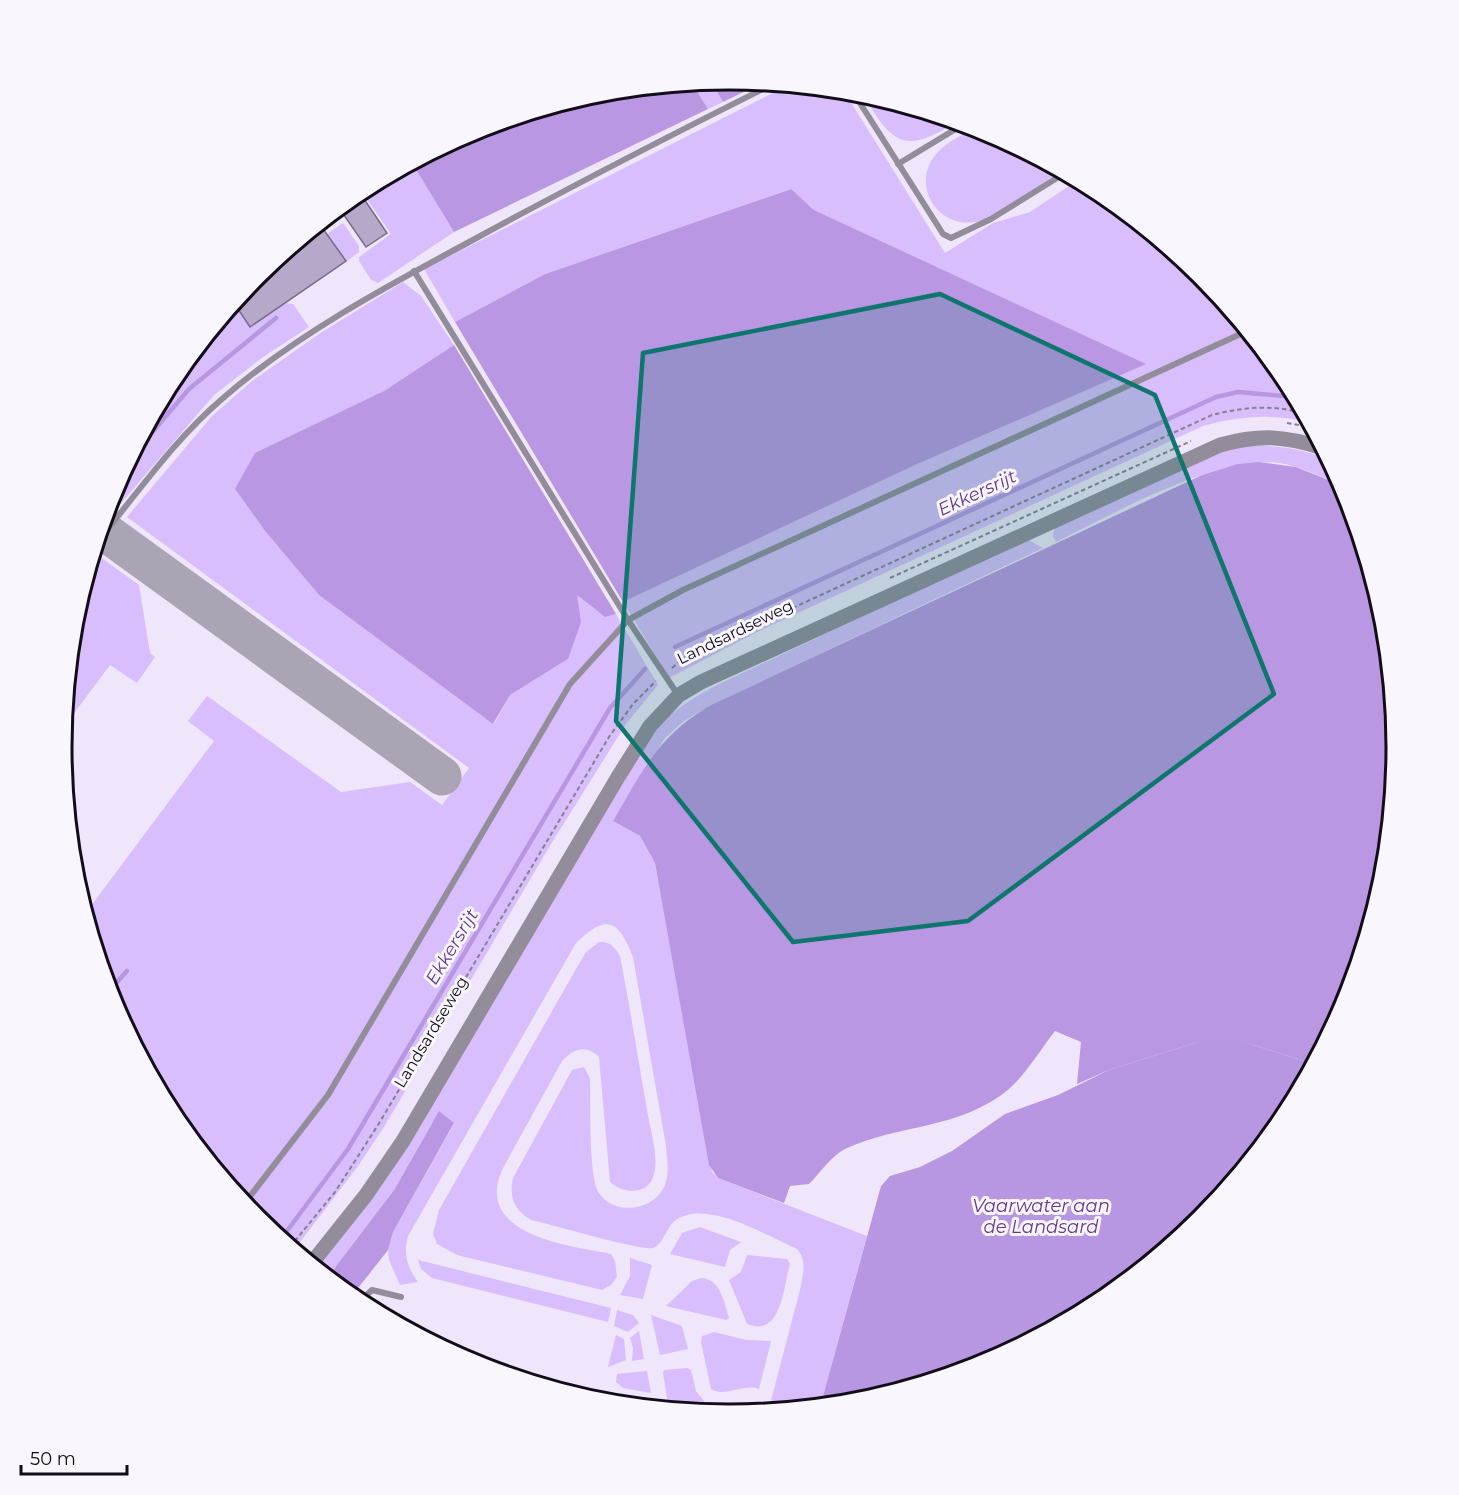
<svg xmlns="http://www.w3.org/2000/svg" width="1459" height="1495" font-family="Montserrat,sans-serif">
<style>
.green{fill:#d8befc}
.forest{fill:#b997e3}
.water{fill:#b796e2}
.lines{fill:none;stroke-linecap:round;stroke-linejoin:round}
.stream{stroke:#b796e2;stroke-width:4.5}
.taxiway{stroke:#aba4b5;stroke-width:39}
.building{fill:#b5a8c9;stroke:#786c8a;stroke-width:1.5}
.path{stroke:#878090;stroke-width:2;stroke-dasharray:4.5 3;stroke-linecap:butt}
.service{stroke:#938d9b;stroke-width:6}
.tertiary{stroke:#938d9b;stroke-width:15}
.marked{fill:#0f766e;fill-opacity:0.2;stroke:#0f766e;stroke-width:4.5;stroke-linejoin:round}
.labels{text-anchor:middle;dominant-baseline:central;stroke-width:6;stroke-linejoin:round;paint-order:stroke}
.street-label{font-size:16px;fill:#120d18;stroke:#f9f6fd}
.water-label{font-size:18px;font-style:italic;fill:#643890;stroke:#f9f6fd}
.rim{fill:none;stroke:#120d18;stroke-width:3}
</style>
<rect width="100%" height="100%" fill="#efe6fb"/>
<g class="green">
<path d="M711,81L723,102L708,109L692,83Z"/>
<path d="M789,85L845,93L945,253L993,223L1030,212L1078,180L1101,192L1202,275L1285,377L1310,423C1273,413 1240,416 1203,426L761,630L669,678L623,602L913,466L1145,364L814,210L790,189L545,274L455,322L424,269Z"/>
<path d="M862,93L957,122C902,156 892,143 862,93Z"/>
<path d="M989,132L1061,171C1041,184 1003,212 983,220C936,236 900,174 950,142C955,139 960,135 966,134C973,132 981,133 989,132Z"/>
<path d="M412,163L454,232L378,283L371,280L359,261V257L391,234L362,192H359Z"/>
<path d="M343,223L359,246V252L346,262L327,234Z"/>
<path d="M403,282L421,296L454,345L235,489L265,531L319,595L494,724L510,695L568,659L577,595L605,617L616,614L658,685L626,724L551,844L384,1127L358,1166L294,1250L257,1220L174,1118L112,1003L85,914L214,741L188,721L207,696L341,792L410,782L442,805L469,768L127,517L212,416L252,381L322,332Z"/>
<path d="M285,303L293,304L309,327L263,357L214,395L116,509L109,504L112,492L174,376L234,304L250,327Z"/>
<path d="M1245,446C1271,445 1307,447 1329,462C1335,466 1340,479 1343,486C1323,478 1301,466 1279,463C1216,455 1113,514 1056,542L1053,536L1055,526L1224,450Z"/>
<path d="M1027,539L1043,548L711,705L684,721L665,738L613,821L640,836L655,863L712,1172L718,1178L867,1236L820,1407L768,1412L801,1286C803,1272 807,1260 797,1249C765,1235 707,1199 676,1220C667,1226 663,1245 653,1248C641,1251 550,1224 531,1220C514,1210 509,1198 513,1178L572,1070L584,1067L590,1078C591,1102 588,1175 599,1193C614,1216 653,1211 664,1187C670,1174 667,1159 666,1146L633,957C618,919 606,914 576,943L408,1236C403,1255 407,1266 418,1282L400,1285L389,1260L388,1250L393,1232L454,1124L433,1121L394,1190L327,1278L317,1269L652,732C672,711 694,697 719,684Z"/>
<path d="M96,554L139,585L150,653L155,657L137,683L110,665L63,728L74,617Z"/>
<path d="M599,942C610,941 615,947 620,956C630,1007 638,1059 647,1110C650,1129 659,1156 654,1174C649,1196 623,1194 610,1182L599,1057C586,1044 573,1049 562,1061L502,1170C474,1235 568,1246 611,1254L615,1261L617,1277L611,1285L602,1290L457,1255L437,1244L433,1234L439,1210L576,969L586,952Z"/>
<path d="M700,1227L741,1242L730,1250L725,1267L670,1254L682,1233Z"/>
<path d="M747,1255L787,1259L790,1264C783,1287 782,1338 747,1324L729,1280L741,1272Z"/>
<path d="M630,1258L652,1265L643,1299L620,1295L630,1276Z"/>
<path d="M418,1260L611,1308L608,1322L432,1278L421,1269Z"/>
<path d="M702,1278C721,1280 724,1302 729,1318L726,1320L666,1306L692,1281Z"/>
<path d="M617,1310L633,1315L639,1323L628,1332L614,1326Z"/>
<path d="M651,1315L682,1326L688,1349L660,1355Z"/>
<path d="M639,1331L644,1359L632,1361L633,1348L630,1338Z"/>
<path d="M714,1332L746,1340L771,1341L759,1389C742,1383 726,1398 711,1389L701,1342L702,1336Z"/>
<path d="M616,1335L624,1339L626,1360L608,1367Z"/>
<path d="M687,1368L691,1370L696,1391L707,1405L749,1404L753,1406L754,1413L729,1415L669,1410L663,1373L664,1370Z"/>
<path d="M647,1371L651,1393L623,1388L616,1382L617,1374Z"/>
</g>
<g class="forest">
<path d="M730,80L762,83L723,102L711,81Z"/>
<path d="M692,83L708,109L454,232L412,163L474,130L600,92Z"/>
<path d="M791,189L814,210L1146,364L913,466L623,602L455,322L545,274Z"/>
<path d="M454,345L616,614L605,617L577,595L581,622L568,659L510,695L493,724L319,595L265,531L235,489L255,453L384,391Z"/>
<path d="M1259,462L1296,467L1343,486L1347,492L1385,618L1397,748L1385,878L1347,1003L1314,1064L1253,1045L1198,1042L1109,1070L1077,1084L1081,1042L1055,1031C1040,1050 1027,1073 1009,1089C960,1130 898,1124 845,1149C830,1157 821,1172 809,1184L790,1186L784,1203L718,1178L709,1165L655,863L640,836L613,821C643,770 658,736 711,705L1202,475L1238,464Z"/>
<path d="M439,1111L454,1123L393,1232L388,1250L351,1297L327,1278L394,1190Z"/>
</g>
<path class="water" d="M1215,1039L1253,1045L1314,1064L1285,1119L1202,1220L1100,1303L985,1365L859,1403L820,1407L881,1186L890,1176L920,1167L952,1151L1005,1114L1058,1095L1109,1070L1198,1042Z"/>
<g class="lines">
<g class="stream">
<path d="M132,456L189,389L276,318"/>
<path d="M675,647L1216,397L1238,392L1296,397"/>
<path d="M109,991L127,971"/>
<path d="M281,1239L348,1149L610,708L645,669"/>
</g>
<path class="taxiway" d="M101,529L442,776"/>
</g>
<g class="building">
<path d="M360,193L387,233L366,247L339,208Z"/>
<path d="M321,226L346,261L250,327L234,303L257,275Z"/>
</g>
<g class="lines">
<g class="path">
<path d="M1287,423L1299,425"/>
<path d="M890,578L1191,441"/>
<path d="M672,668L684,658L1212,415C1243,407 1274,404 1305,414"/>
<path d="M290,1247L335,1192L378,1125L609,737L633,704L656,681"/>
</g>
<g class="service">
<path d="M853,92L943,234L951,238L991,219L1065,173"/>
<path d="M898,164L964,124"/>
<path d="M414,271L628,620L678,695"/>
<path d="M97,542C137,494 174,440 222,399C294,336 387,286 471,241C570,187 671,135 773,84"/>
<path d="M244,1204L328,1095L570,684L628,620L683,590L1247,331"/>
<path d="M358,1303L372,1290L401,1297"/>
</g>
<path class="tertiary" d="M311,1264L366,1195L403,1141L618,777L650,726L679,695L701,682L1220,445C1261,434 1284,436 1323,448"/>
</g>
<path class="marked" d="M940,294L1155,395L1274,694L968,921L793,942L616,721L643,353Z"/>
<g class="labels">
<g class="street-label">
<text transform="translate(735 632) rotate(-26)">Landsardseweg</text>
<text transform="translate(431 1032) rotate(-59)">Landsardseweg</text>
</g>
<g class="water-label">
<text transform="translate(977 493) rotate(-25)">Ekkersrijt</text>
<text transform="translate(452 947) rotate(-59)">Ekkersrijt</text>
<text x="1041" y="1206">Vaarwater aan<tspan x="1041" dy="21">de Landsard</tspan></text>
</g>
</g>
<path d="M0 0H1459V1495H0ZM72 747a657 657 0 1 1 1314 0a657 657 0 1 1-1314 0Z" fill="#f9f6fd" fill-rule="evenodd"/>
<path class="rim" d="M72 747a657 657 0 1 1 1314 0a657 657 0 1 1-1314 0Z"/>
<path d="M21 1465v9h106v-9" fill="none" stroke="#120d18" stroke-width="3"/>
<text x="30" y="1465" font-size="18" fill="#120d18" stroke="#f9f6fd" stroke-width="4.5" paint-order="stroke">50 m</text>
</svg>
